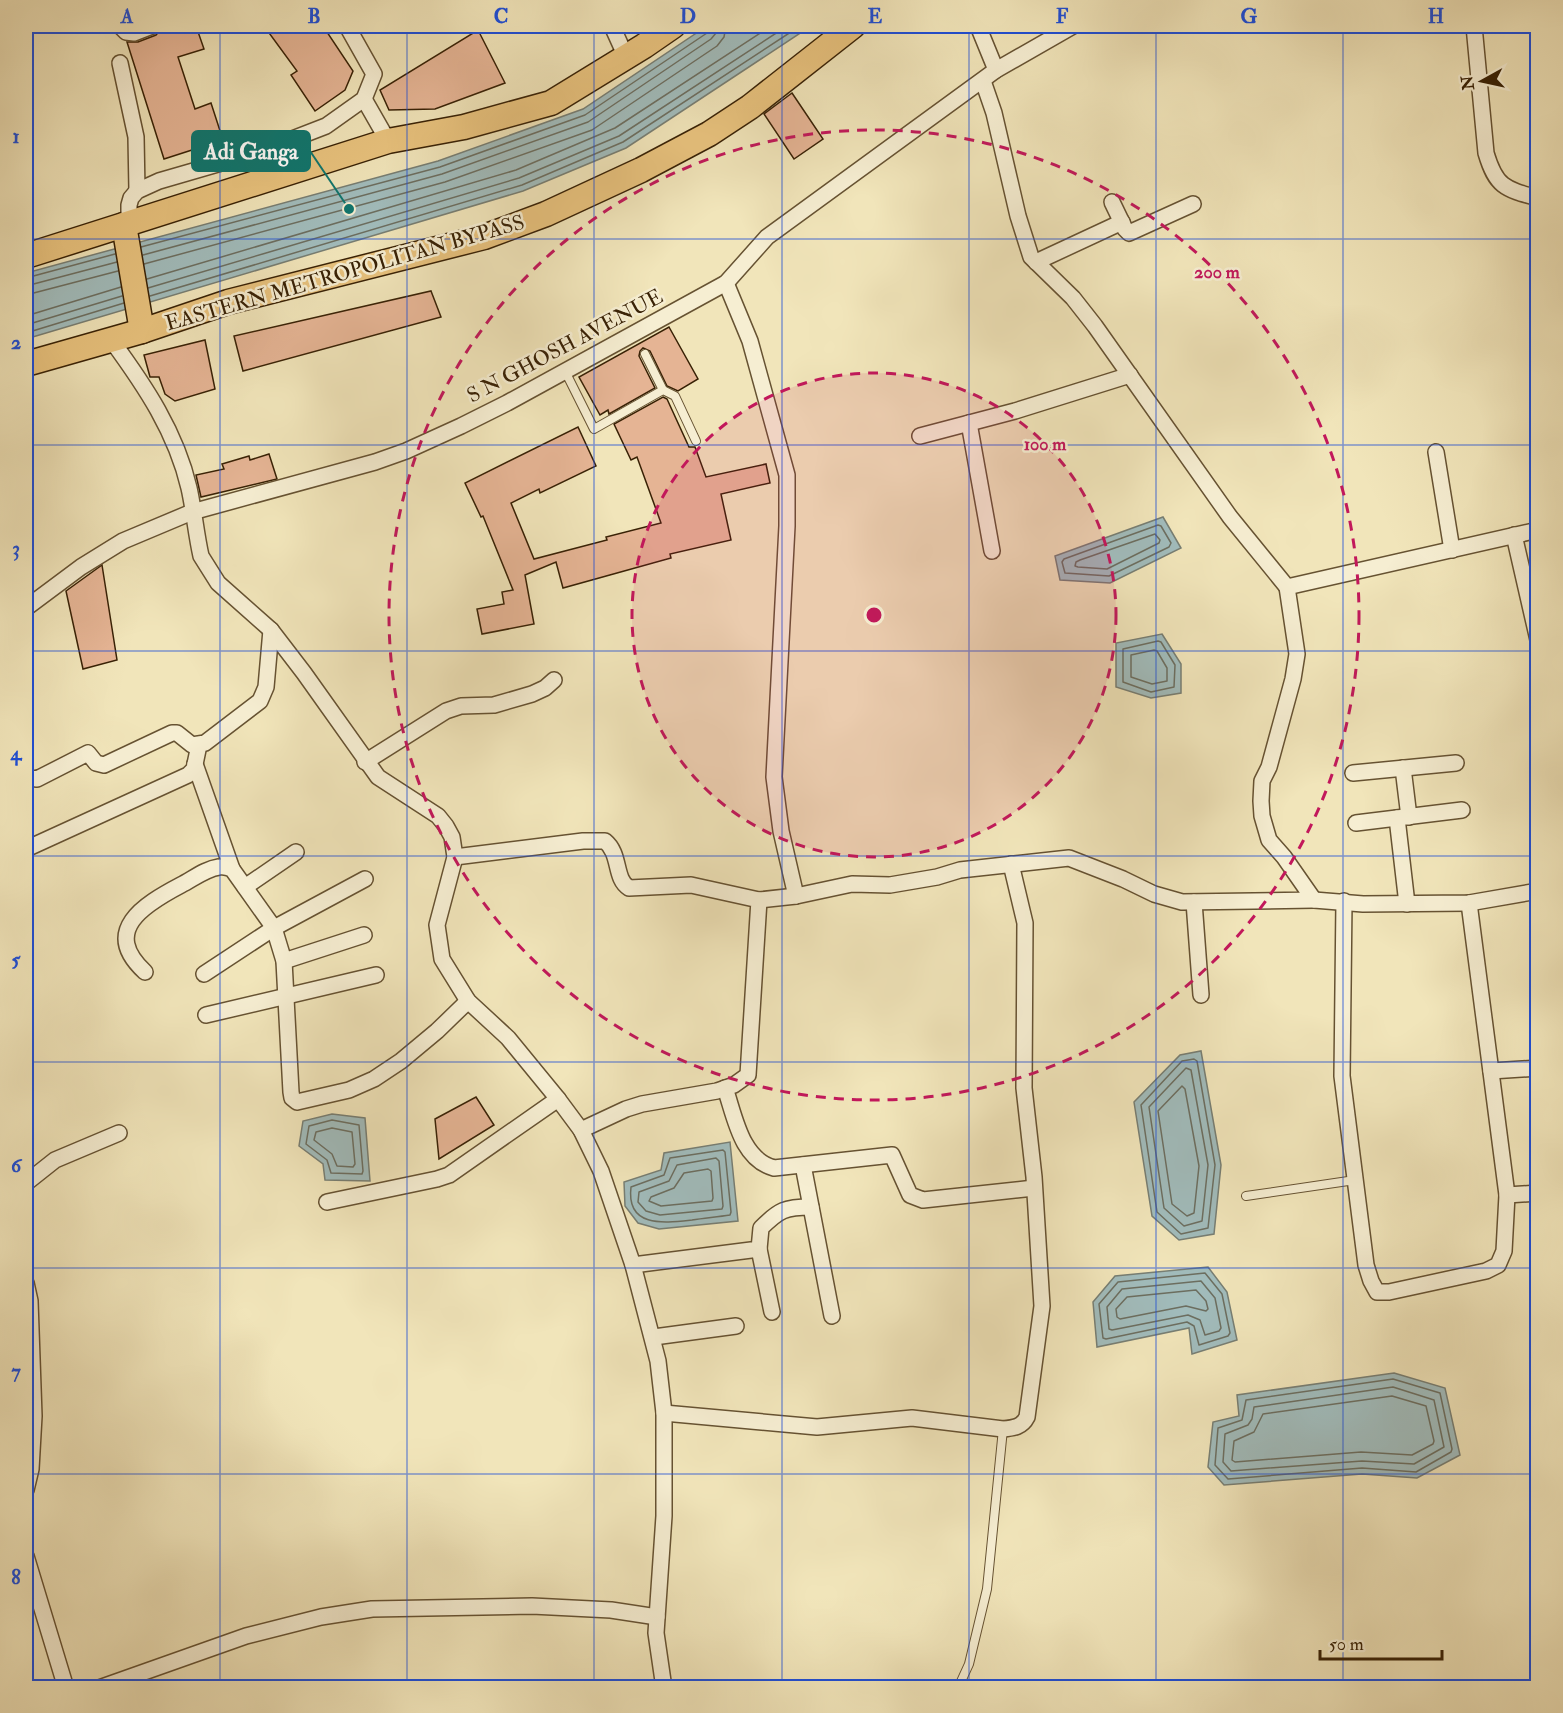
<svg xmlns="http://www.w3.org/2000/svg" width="1563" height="1713" font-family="'IM FELL Double Pica',serif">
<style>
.water{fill:#a1bcbc;stroke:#777e73;stroke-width:1.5}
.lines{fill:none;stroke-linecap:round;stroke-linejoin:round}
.shore{stroke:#6c6e60;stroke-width:1.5}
.building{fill:#e5b494;stroke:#382105;stroke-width:1.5}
.lane-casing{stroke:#665232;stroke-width:10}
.street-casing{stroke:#665232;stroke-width:18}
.primary-casing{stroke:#382105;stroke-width:27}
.lane{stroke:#f6eed2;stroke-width:8}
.street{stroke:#f6eed2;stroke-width:15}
.primary{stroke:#e8c27d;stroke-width:24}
.grid{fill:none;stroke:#1d4ed8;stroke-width:1.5;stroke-opacity:0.55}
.ring{fill:none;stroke:#c2185b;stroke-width:3;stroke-dasharray:10 8}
.labels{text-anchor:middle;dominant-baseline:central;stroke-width:5;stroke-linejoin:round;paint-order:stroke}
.street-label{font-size:21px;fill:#382105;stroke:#f6eed2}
.centre{fill:#c2185b;stroke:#f6eed2;stroke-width:3}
.ring-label{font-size:18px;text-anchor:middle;font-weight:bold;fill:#c2185b;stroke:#f6eed2;stroke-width:5;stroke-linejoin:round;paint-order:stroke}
.leader{fill:none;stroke:#0f766e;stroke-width:2}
.callout-dot{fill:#0f766e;stroke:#f6eed2;stroke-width:2}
.callout{fill:#0f766e;stroke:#0f766e;stroke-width:2}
.callout-label{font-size:22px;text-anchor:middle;font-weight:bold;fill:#fff}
.neatline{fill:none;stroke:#1d4ed8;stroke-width:2}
.grid-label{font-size:20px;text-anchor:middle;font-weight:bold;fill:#1d4ed8}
</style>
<rect width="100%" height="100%" fill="#f1e5ba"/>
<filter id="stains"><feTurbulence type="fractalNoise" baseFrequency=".00333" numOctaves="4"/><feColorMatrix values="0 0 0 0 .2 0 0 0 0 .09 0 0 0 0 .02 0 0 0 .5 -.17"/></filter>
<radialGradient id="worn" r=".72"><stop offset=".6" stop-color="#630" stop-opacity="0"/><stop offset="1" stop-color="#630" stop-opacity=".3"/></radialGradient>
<g class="water">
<path d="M707,26H811L626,148L523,191L26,339V273L438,161L583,109Z"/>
<path d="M1163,517L1181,548L1110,583L1060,580L1055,556Z"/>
<path d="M1162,634L1181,664V693L1151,698L1116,687V643Z"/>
<path d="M1201,1051L1221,1165L1214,1234L1179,1240L1152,1216L1134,1102L1180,1055Z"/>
<path d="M332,1114L365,1118L370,1181L325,1180L323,1164L299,1146L303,1121Z"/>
<path d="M730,1142L738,1221L659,1229L638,1223L625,1206L624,1182L661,1170L664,1153Z"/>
<path d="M1208,1267L1227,1292L1237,1340L1192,1354L1189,1328L1097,1347L1093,1302L1115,1276Z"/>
<path d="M1394,1373L1445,1388L1460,1455L1417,1478L1362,1474L1224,1485L1208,1467L1213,1422L1239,1416L1237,1395Z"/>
</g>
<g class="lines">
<g class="shore">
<path d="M141,247L440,167L585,115L707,33L710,26"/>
<path d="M143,255L442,174L588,122L711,39L716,33L717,26"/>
<path d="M144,264L445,182L592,130L717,46L724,37L726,26"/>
<path d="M26,278L115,254"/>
<path d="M147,279L516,170L615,128L771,26"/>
<path d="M26,286L117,262"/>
<path d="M148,288L519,178L619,136L787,26"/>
<path d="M26,295L118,271"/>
<path d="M150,296L522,185L623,142L800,26"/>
<path d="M26,316L121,287"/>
<path d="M26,325L122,296"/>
<path d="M26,333L124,303"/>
<path d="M1158,525L1161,526L1171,543L1169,547L1109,576L1065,573L1062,562L1064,559Z"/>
<path d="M1155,534L1160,540L1159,543L1107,569L1078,567L1075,566L1076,562L1080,560Z"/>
<path d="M1158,641L1161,642L1175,665L1174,687L1151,692L1123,682V649Z"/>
<path d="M1154,650L1157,651L1167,668V681L1152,684L1131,677V655Z"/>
<path d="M1194,1059L1197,1061L1215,1165L1208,1228L1181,1234L1157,1212L1141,1105L1182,1061Z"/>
<path d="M1186,1068L1191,1070L1208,1165L1202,1221L1184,1226L1164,1208L1149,1107Z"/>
<path d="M1182,1086L1185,1089L1199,1166L1194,1213L1187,1216L1172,1204L1158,1111Z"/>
<path d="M332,1120L359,1125L363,1171L362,1174L331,1173L327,1160L306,1144L309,1126Z"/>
<path d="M332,1128L352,1132L355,1164L353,1167L337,1166L332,1154L314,1140L316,1132Z"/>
<path d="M723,1150L725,1152L731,1212L730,1215C717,1217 705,1218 692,1220C664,1223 626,1228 631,1187L664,1175L670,1158Z"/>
<path d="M716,1158L719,1161L723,1206L722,1209L660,1215L646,1211L638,1202L639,1192L669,1181L677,1165Z"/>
<path d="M708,1169L711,1171L713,1198L712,1201L661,1206L649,1201L651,1197L674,1188L684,1173Z"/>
<path d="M1205,1273L1222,1294L1230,1333L1228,1336L1199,1345L1194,1326L1187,1322L1106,1339L1103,1338L1099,1304L1118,1282Z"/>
<path d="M1201,1281L1215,1298L1221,1328L1219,1331L1205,1335L1200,1320L1188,1315L1112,1330L1109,1329L1107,1307L1122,1289Z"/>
<path d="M1196,1290L1206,1301L1208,1309L1206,1311L1186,1306L1120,1319L1117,1317L1116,1309L1127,1297Z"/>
<path d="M1393,1379L1440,1393L1452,1449L1451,1452L1416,1472L1362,1468L1228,1479L1215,1465L1218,1428L1242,1420L1246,1400Z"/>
<path d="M1393,1387L1434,1400L1444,1447L1414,1464L1362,1461L1231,1471L1223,1462L1225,1434L1248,1425L1252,1419L1254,1407Z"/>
<path d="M1392,1396L1426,1406L1434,1441L1433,1444L1412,1455L1361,1452L1235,1462L1232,1460L1234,1441L1254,1432L1263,1414Z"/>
</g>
</g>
<g class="building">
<path d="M171,26H196L204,49L178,57L195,109L211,103L223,140L164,159L127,42H138L156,35L161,29Z"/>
<path d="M264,26H323L353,71L345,90L315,111L291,75L297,71Z"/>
<path d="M478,30L505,83L435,109L389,110L380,90Z"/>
<path d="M792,93L823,139L794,159L764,114Z"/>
<path d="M431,291L441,317L243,371L234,336Z"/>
<path d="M669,327L698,379L678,391L667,386L650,351L643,348L640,351L639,356L655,388L609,414L608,410L600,415L579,377Z"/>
<path d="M205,340L215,389L175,401L165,394L159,377H150L144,355Z"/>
<path d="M663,397L667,399L689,447H695L706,477L766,464L770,483L721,494L731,540L670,554L671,558L563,588L556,562L525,575L534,624L482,634L477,609L504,604L502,592L513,590L483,516L481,517L465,483L578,427L596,466L540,493L539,489L511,503L534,559L607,540L606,537L661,523L637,457L631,460L614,424Z"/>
<path d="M269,454L277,479L201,497L196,475L224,469L222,464L249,456L250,460Z"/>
<path d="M102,565L117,660L83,669L66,591Z"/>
<path d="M476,1097L494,1125L439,1159L435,1119Z"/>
</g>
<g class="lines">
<g class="lane-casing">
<g id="lane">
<path d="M645,354L663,390"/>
<path d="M565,371L594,429L663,390L675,396L696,441"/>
<path d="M1246,1196L1355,1180"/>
<path d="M958,1688L969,1664L987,1589L1003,1429"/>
</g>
</g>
<g class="street-casing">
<g id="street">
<path d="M120,26L126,32L134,33L152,26"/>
<path d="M612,26L626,57"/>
<path d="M978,26L996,70"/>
<path d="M1474,26L1486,153C1496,187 1505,189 1538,198"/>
<path d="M120,63L136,137L137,191"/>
<path d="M983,81L994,113L1018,216L1031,257L1073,298L1095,326L1230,517L1287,587L1538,530"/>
<path d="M364,99L388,141"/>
<path d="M1112,202L1125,229L1129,233L1193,204"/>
<path d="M129,223V205L131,198L137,191L159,181L256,153L326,126L364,99L374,74L347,26"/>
<path d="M1036,262L1122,222"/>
<path d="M726,283L750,341L787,475V526L774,777L781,831L796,896"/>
<path d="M112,341C145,386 176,432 189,488C194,510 196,534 201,556L218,583L271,630L304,673L378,777L438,816L446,826L452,837L455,857L437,925L442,959L468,1001L508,1038L558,1099L581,1130L601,1171L633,1265L658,1361L664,1413V1516L656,1633L664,1688"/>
<path d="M969,423L992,551"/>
<path d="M920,436L1015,411L1130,375"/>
<path d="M1436,452L1452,550"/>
<path d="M1514,535L1538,640"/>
<path d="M26,608L81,567L123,541L192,512L375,462L406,451L461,426L507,403L726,283L767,237L996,70L1073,26"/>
<path d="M365,762L446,711L461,706L494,705L532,694L545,688L554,680"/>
<path d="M195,764L232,869"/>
<path d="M1403,768L1409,817"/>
<path d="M1353,773L1456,763"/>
<path d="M26,774L30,778L37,779L88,753L96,763L104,765L172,733H177L192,745L205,743L260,701L266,687L271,630"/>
<path d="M1397,818L1407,904"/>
<path d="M1356,823L1462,810"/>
<path d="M26,849L188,775L194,769L199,745"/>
<path d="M455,857L583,841H605C621,854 614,879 629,888L691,885L759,900L748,1075L734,1085L717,1091L642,1104L626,1109L581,1130"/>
<path d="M245,887L296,852"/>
<path d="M759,900L796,896L852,884L890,885L937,877L960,870L1069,858L1123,879L1154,894L1182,902L1314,900L1284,857L1269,840L1262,816L1261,801L1262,781L1269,767L1293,679L1297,654L1287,587"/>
<path d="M1314,900L1363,904L1469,903L1538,891"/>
<path d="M1344,901L1342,1076L1366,1265L1371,1281L1377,1292H1389L1486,1271L1498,1265L1504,1251L1507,1195L1469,903"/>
<path d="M1194,902L1201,995"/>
<path d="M284,961L364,935"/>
<path d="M145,972C101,931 143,905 181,885C193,879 205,869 219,867C224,866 227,867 232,869L274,928L284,961L291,1092L292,1098L297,1102L349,1090L374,1079L401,1061L437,1031L468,1001"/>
<path d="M204,974L274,928L365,879"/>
<path d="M206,1015L376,975"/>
<path d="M1491,1071L1538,1068"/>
<path d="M725,1088C735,1117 741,1159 774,1168L892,1155L910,1195L923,1200L1034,1188"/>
<path d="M803,1165L832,1316"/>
<path d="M26,1183L55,1160L119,1133"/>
<path d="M1507,1195L1538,1193"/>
<path d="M327,1202L437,1179L449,1175L558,1099"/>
<path d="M759,1249L772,1312"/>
<path d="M633,1265L759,1249L761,1228C779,1210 785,1207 811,1207"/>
<path d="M26,1283L30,1301L34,1416L31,1469L26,1490"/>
<path d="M654,1337L736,1326"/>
<path d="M664,1413L817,1427L912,1418L1003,1429C1014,1428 1022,1427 1027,1417L1042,1306L1034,1177L1024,1088L1025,923L1011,864"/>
<path d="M26,1556L66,1688"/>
<path d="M99,1688L246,1636L321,1617L372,1609L532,1606L611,1610L657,1617"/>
</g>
</g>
<g class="primary-casing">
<g id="primary">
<path d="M124,225L142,331"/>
<path d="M26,256L388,141L464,127L551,103L644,46L673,26"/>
<path d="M26,364L142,331L228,302L484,237L546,214L641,170L709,134L750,107L853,26"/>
</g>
</g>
<use href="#lane" class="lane"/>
<use href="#street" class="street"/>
<use href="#primary" class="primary"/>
</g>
<path class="grid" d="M220,26V1688M407,26V1688M594,26V1688M782,26V1688M969,26V1688M1156,26V1688M1343,26V1688M26,239H1538M26,445H1538M26,651H1538M26,856H1538M26,1062H1538M26,1268H1538M26,1474H1538"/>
<circle cx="874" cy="615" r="242" fill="#c2185b" fill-opacity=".12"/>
<g class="ring">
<circle cx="874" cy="615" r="242"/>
<circle cx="874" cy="615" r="485"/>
</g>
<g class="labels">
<g class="street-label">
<text transform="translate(345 273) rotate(-16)">EASTERN METROPOLITAN BYPASS</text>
<text transform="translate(565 346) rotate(-28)">S N GHOSH AVENUE</text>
</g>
</g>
<circle cx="874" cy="615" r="9" class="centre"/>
<g class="ring-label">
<text x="1217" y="278">200 m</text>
<text x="1045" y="450">100 m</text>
</g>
<path class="leader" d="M349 209L310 151"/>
<circle class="callout-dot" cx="349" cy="209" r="6"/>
<rect class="callout" x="192" y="131" width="118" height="40" rx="6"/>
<g class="callout-label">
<text x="251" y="159">Adi Ganga</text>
</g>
<rect width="1563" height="1713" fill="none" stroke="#f1e5ba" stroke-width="66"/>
<g transform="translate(1482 81) rotate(262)" stroke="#f6eed2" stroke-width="4.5" paint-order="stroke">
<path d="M0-4.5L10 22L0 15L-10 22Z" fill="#382105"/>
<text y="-9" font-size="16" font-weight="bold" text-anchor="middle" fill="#382105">N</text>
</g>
<path d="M1320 1650v9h122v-9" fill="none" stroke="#382105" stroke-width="3"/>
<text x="1329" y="1650" font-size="18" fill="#382105" stroke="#f6eed2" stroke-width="4.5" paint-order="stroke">50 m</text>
<rect x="33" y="33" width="1497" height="1647" class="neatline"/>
<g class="grid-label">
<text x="127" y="23">A</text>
<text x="314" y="23">B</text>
<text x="501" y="23">C</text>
<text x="688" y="23">D</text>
<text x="875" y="23">E</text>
<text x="1062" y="23">F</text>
<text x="1249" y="23">G</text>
<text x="1436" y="23">H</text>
<text x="16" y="143">1</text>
<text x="16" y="349">2</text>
<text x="16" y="555">3</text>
<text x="16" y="760">4</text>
<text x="16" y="966">5</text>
<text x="16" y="1172">6</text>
<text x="16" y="1378">7</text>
<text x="16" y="1584">8</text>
</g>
<rect width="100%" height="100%" filter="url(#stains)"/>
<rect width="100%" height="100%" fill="url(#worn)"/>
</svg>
